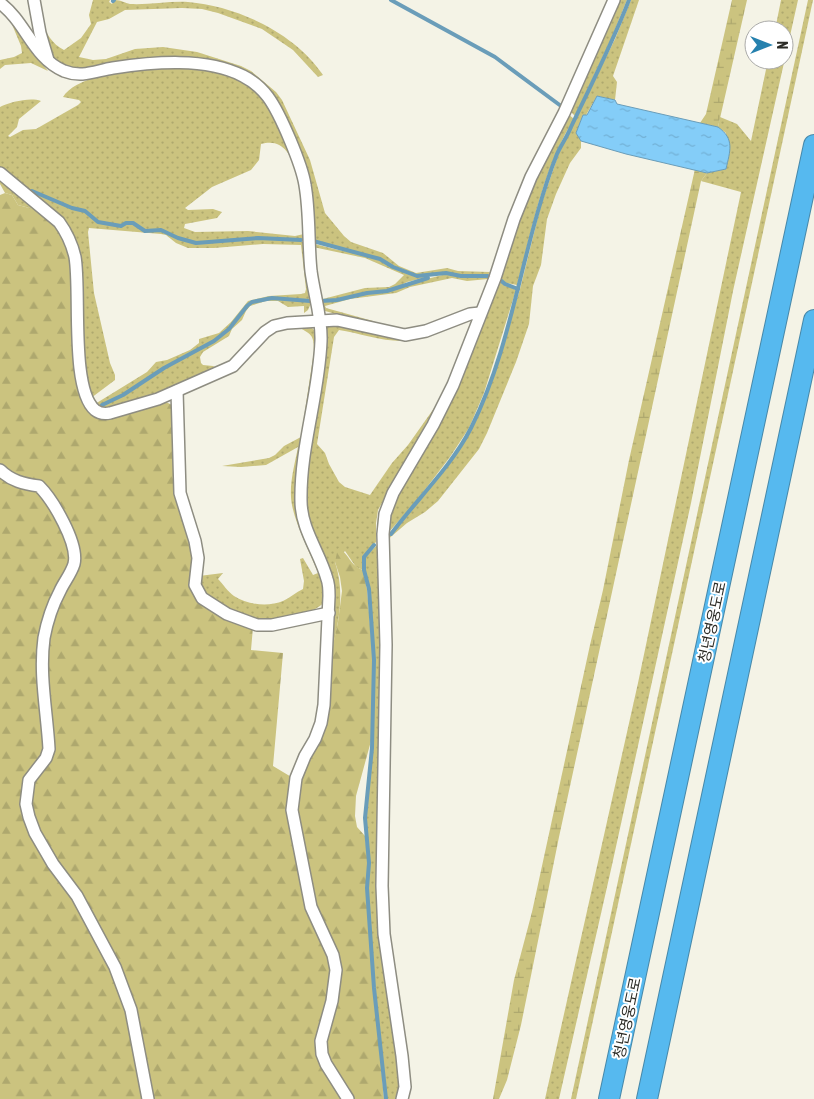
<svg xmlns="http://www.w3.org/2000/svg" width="814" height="1099" font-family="'Asap Condensed','Noto Sans KR',sans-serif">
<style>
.grass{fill:url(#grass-dots)}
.forest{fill:url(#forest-firs)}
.wetland{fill:url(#wetland-marsh)}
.water{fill:url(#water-ripples);stroke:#6a9db9}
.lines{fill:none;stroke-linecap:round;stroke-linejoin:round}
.stream{stroke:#6a9db9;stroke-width:4}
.street-casing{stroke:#8e8d82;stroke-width:14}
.highway-casing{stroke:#4788a9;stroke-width:22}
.street{stroke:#fff;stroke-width:11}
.highway{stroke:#56b9ef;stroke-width:20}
.labels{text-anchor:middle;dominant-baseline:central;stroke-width:4;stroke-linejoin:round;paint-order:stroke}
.street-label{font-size:15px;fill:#2c2c27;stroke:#fff}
</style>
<defs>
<pattern id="grass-dots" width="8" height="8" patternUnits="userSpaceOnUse" patternTransform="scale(1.25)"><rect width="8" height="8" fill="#cbc37f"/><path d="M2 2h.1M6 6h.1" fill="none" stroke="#aea86e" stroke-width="1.8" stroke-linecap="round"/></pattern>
<pattern id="forest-firs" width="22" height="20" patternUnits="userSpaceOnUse" patternTransform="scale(1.25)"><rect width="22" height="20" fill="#cbc37f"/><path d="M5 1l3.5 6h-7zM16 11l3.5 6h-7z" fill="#aea86e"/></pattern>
<pattern id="wetland-marsh" width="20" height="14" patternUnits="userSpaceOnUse" patternTransform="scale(1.25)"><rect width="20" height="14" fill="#cbc37f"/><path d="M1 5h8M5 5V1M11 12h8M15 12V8" fill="none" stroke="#aea86e"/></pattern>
<pattern id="water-ripples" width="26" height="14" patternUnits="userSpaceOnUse" patternTransform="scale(1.25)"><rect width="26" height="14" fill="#84cdf8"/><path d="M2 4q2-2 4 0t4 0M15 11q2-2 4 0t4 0" fill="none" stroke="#72b0d5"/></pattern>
</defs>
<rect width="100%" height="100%" fill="#f4f3e6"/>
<g class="grass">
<path d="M93,0H110L109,2L112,4L115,0C121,0 125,3 130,4C149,5 169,1 188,2C237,6 295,33 323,75L318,77L293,50L262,29L218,13L202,9L182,8L125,10L109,19L97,22L79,57L93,60L106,59L135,49L163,47L197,52L241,66L251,71L276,92L282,100L310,160L325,213L344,236L351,242L383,253L399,266L416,273L447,268L458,271L490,272L488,275H461L446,272L417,275L393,266L381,258L312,241L313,212L312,190L303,158L278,107L228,66L66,69L49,58L41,21C46,33 52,44 64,50L81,38L91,24L89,15Z"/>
<path d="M618,0H627L611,39L575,116L569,110Z"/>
<path d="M631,0H639L613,76L617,82L615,100L597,96L586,115H583L576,133L581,141V148L570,163L556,194L547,219L541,265L533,286L529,324L516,362L487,433L479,449L438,501L425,512L407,523L386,541L453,459L471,430L487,393L502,348L520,289L541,205L559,153L615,39Z"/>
<path d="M781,0H798L733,291L691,503L612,865L559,1099H545L638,683L741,192L701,181L707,173L726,169V133L718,127L720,117L737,124L751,141L768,60H784V30H775Z"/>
<path d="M808,0H813L576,1099H571Z"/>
<path d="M12,18L25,43L48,71L31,63L5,65L0,69V60L14,57L22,53L21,46L11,22Z"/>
<path d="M137,67L209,69L240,78L262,95L293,155L302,182L305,219L302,217C300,192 298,133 261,144L259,160L251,170L212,187L185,208L188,210L213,209L222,212L217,218L185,224L184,228L195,232L248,231L295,236L304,234V240L258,238L196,242L178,237L161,229L145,230H161L178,238L196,243L258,239L301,241L303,242L306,253L312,300C295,299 262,293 247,305C237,314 231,328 219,336C206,347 190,352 176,361C206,348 228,334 247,306C266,294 291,299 312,301L308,310L304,313V306L288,307L278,301H266L250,306L246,311L242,320L232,329L229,336L203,352L200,357L201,363L203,365L213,366L217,368L156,395L103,410L95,404L147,372L156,362L167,360L190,350L199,343V339L219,333L231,322L248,301L269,296L301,294L305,293L306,289L301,245L263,244L214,248H188L176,243L166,235L161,234L89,228L88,232L94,293L110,363L115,375V380L91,398L85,373L79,257L0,168V107C10,102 30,97 41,101L19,119L17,127L8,136L10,137L23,130L36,129L78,105L81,102L79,100L63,97C75,78 116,72 137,67Z"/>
<path d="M567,113L574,119C543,168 532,230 517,285L506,283L499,277L529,193Z"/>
<path d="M0,177L41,211L18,205L12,195L5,193L0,184Z"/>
<path d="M312,243C333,250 355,252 377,259C396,265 405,277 427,277L407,282L396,288L386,290L367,292L337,299L319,300L365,288L389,287L395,284L404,275L365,258L313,247Z"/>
<path d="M446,274L461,277H488V279L467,281L452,278L410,287L396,293L350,299L325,306L326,308L373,321L394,330L325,311L321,308L319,302L337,301L367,294L387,292L397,289L408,284Z"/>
<path d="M498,280L503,284L516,290L484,393L469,428L450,457L414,504L388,533V526L393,503L462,377L483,324Z"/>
<path d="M330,324L427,334C404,350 366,334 339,330L334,337L317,444L325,453L329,464L339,482L345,487L370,495L392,463L408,445L437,404L378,510L376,523V542L363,556V570L356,567L345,551L335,562C347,599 336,631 328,668L331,613L303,503L325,326Z"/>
<path d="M296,326L311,327L317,333L319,338L298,504L325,580L326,601C311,616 280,622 260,621C246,620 214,605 205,594C200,589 199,583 199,576L223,573L218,579C223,584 228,592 234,596C247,605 269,607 283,601C290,598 296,592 303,589L304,581L300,559L303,558L313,575L318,573C310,552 292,519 291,497C290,480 295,463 298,447L266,465L241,467L222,466L269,458L275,455L284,446L301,437L314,351C314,334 311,334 296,326Z"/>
<path d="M377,545L380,596V660L378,932L390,1005L400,1084L395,1099H386L375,988L368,888L370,863L366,818L372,748L375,660L370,589L365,570V557Z"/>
</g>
<g class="forest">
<path d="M5,193L12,195L18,205L41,211L57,224L72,258L74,348L94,414L164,401L172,405L177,456L195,558L191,586L253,627L251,650L283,653L273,766L293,778L289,810L333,971L318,1040L344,1099H150L134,1009L38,832L29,804L32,781L48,760L45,657L51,619L77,564L60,513L26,482L0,465V195Z"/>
<path d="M0,473L38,488L63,530L72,563L46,618V749L24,804L93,931L129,1011L145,1099H0Z"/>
<path d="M338,548C350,554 349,565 363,570L367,589L373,660L372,713L371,741L356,796L355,816L357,827L365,836L368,863L366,888L384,1099H350L324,1053L327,1031L337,989L319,921L295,810L298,779L317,740L328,668L338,622L342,591L340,577L335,562Z"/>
</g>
<g class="wetland">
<path d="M732,0H747L718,127L700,123L706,114Z"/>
<path d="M695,169L707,173L701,181L559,837L521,1025L507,1080L499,1099H493L514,980L532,912L590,645L603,590L629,460Z"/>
</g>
<path class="water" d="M597,96L615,100L617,104L718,127C735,139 730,151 726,169L707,173L626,154L581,141L576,133L583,115H587Z"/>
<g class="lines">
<g class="stream">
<path d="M391,0L495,57L561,106"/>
<path d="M113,1L114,0"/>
<path d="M32,191L72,208L85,211L98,222L121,226L126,223H133L145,231L161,230L178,238L196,243L258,238L301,240"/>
<path d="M313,241L380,259L393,267L417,276L446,273L461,276H488"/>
<path d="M498,278L505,284L518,289"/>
<path d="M321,301L337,300L367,293L387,291L428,278"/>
<path d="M102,405L123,395L164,368L214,341L229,329L247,306L252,302L272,298L310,301"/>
<path d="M391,534C417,499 451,467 471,428C514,342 522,243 557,154C561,145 567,137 571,127C591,85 612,44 629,0"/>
<path d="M374,545L364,557V570L369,589L374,660L372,748L365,818L369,863L367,888L374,988L386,1099"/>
</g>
<g class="street-casing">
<g id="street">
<path d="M34,0L40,33L48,60"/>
<path d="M0,3C26,22 33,58 64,71C82,78 95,71 113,68C153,62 206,57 243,76C253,81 262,89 268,97C280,113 302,165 305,185C310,213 308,243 311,271C314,294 322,318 321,341C319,395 300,447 301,501C301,529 320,553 327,579C329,584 329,590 329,596L324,705L321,723L315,739L305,756L296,778L292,810L311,907L333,955L336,970L332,1001L321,1041L322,1054L326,1064L348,1099"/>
<path d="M0,173L59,222C67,233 72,244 75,257C81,290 70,389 95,410C100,414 105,414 110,413L158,399L233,366L265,332L274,326L287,323L337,320L405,335L426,331L470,314L480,313"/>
<path d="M177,391L180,493L195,541L198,558L195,585L202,598L227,614L257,625H272L329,613"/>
<path d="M0,470C11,481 24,484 39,486C53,500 79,544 74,564C71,574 64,582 60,591C52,606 47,622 44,638C39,675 47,712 49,749L46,758L29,780L26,804L29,817L35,833L53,864L77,896L115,967L131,1010L148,1099"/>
<path d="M402,1099L405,1087L402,1056L384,934L382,886L386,645L383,534L385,514L393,493L433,425L453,385L495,278L514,219L531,177L564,113L614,0"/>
</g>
</g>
<g class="highway-casing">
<g id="highway">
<path d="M609,1099L814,145"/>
<path d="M647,1099L814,320"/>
</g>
</g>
<use href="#street" class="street"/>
<use href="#highway" class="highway"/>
</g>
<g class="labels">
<g class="street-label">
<text transform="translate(712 622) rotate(-78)">청년영웅도로</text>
<text transform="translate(627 1018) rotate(-78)">청년영웅도로</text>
</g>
</g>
<g transform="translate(769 45) rotate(90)"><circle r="24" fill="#ffffff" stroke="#ababa9"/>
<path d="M0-4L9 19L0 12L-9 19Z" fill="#2681ae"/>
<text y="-8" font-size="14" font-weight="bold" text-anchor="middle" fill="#2c2c27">N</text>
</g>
</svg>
